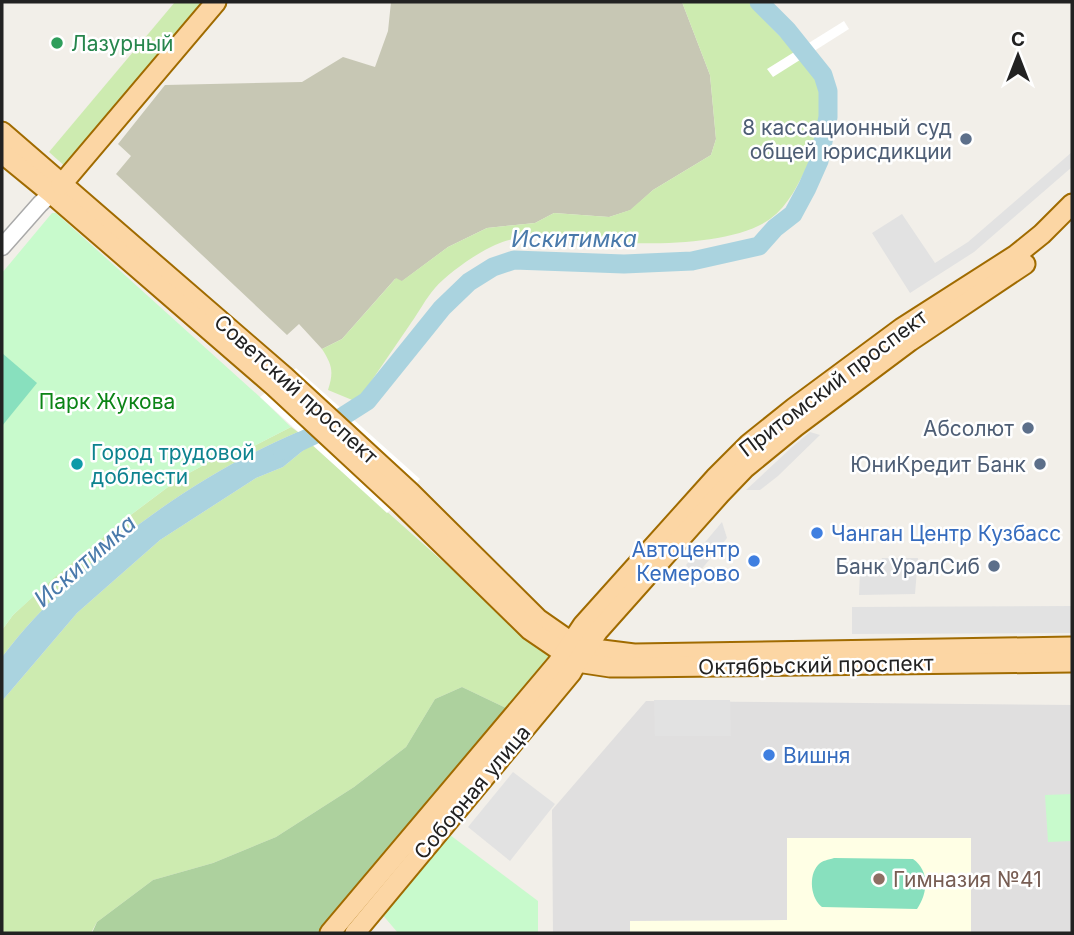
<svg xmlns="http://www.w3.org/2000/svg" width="1074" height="935" font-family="Inter,sans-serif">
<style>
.residential{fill:#e0dfdf}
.education{fill:#ffffe5}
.construction{fill:#c7c7b4}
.grass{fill:#cdebb0}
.forest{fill:#add19e}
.park{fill:#c8facc}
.pitch{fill:#88e0be}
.parking{fill:#e2e2e2}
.water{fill:#aad3df}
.pier{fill:#fff}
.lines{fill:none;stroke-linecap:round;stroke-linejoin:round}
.river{stroke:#aad3df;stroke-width:19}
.minor-casing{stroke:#a9a9a9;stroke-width:19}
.major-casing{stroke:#a06b00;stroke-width:23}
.minor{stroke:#fff;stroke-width:16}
.major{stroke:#fcd6a4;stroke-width:19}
.leisure-dot{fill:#2e9e5b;stroke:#fff;stroke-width:2.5}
.service-dot{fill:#5c6f8a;stroke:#fff;stroke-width:2.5}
.culture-dot{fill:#0f9aa8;stroke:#fff;stroke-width:2.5}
.shop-dot{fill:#3f7fe0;stroke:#fff;stroke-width:2.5}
.education-dot{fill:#8d6e63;stroke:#fff;stroke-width:2.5}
.labels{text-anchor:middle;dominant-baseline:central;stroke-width:5;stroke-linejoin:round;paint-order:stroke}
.leisure-label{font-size:21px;fill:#27864d;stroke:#fff;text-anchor:start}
.service-label{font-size:21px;fill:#4e5e75;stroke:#fff;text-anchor:end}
.street-label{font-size:21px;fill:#222;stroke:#fff}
.park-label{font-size:21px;fill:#0c8416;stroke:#fff}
.culture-label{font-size:21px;fill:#0d838f;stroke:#fff;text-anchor:start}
.shop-label{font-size:21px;fill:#366cbe;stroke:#fff;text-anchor:start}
.education-label{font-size:21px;fill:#785e54;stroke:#fff;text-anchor:start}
.water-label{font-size:23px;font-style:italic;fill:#4a7aab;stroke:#fff}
</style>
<rect width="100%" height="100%" fill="#f2efe9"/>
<path class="residential" d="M646,701L1072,705V933H553L552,810Z"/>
<path class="education" d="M787,838H971V933H630V921L787,920Z"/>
<path class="construction" d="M391,2H682L710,75L716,139L711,155L653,190L631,210L609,217L554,213L535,223L487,228L448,247L401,282L395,279L342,339L322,349L299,324L287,335L116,174L131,156L118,144L165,85L302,82L343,57L375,67L388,31Z"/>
<g class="grass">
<path d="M175,2H209L68,169L49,152Z"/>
<path d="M682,2H749C761,16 774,32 789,44C798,51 813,53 818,65C832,93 822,136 809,162C799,183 789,205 770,219C732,247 636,245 589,241C557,239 525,231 495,245C477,253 448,273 435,288C426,298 419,312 411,323C393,349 375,376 357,402L328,390C334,371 332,365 322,349L342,339L396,278L402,281L448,247L487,228L535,223L554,213L609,217L630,210L653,190L711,155L716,139L710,75Z"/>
<path d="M291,427L298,432C190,477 73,564 2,657V630L13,615L54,577L128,517L180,478L222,455L254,446Z"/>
<path d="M311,444L549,656L506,708L462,687L435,699L406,747L354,787L276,837L213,863L153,880L97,922L91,933H2V701L77,613L160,540L256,478L283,467Z"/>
</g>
<path class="forest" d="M462,687L506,708L318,933H92L97,922L153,880L213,863L276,837L354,787L406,747L435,699Z"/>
<g class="park">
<path d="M52,213H56L260,397L291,427L254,446L222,455L180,478L128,517L55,577L13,615L2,630V273Z"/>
<path d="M1072,794V841L1048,842L1045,795Z"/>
<path d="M446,832L538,901V933H398L381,913Z"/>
</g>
<g class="pitch">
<path d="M2,353L37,383L2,426Z"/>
<path d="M834,858L913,859C930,871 928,893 917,909L822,907C811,899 808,876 818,865C823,860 828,860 834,858Z"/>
</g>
<g class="parking">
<path d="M1072,152V167L974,252L910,293L872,233L902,214L935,263L968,242Z"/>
<path d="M810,432L820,435L778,476L760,490H746L791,448Z"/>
<path d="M722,522L727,538L696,576L686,565Z"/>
<path d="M882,558H918L915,594L859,595L860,572L878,568Z"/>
<path d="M1072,606V633L852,634V607Z"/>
<path d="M654,700H730L731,736H655Z"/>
<path d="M513,772L555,804L510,861L468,827Z"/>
</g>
<path class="water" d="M298,432L311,444L283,467L256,478L160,540L77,613L2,701V657C73,564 190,477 298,432Z"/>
<g class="pier">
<path d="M844,21L849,29L773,77L767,69Z"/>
<path d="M296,368L420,479L399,503L387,513L260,397Z"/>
</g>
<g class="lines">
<path class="river" d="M282,450L312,436L367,401L442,308L469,282L493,267L514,260L624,264L692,261L759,246L775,228L793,214L807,188L819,161L828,117V91L823,75L787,30L759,2"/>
<g class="minor-casing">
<path id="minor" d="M2,247L40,204L59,186"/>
</g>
<g class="major-casing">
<g id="major">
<path d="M2,132L285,377L410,492L538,619L571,642L586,648L634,654L1072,647"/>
<path d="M2,153L52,194L274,386L399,502L530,630L577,662L610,667H632L1072,662"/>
<path d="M61,185L216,2"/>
<path d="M330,933L557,664L583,625L715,478L749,444L794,408L902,328L1016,255L1042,234L1072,204"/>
<path d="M355,933L571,673L577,662L598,631L720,494L745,468L795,427L910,341L1025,264"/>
</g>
</g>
<use href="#minor" class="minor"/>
<use href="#major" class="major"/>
</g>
<circle class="leisure-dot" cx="57" cy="43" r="7"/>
<g class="service-dot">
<circle cx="966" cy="139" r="7"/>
<circle cx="1028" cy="428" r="7"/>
<circle cx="1040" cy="464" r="7"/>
<circle cx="994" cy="566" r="7"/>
</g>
<circle class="culture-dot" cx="77" cy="464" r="7"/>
<g class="shop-dot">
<circle cx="817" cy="533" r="7"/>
<circle cx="754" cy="561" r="7"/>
<circle cx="769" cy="755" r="7"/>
</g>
<circle class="education-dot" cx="879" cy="879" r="7"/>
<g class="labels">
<g class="leisure-label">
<text x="71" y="43">Лазурный</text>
</g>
<g class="service-label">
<text x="952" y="127">8 кассационный суд<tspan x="952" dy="24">общей юрисдикции</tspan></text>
<text x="1014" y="428">Абсолют</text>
<text x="1026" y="464">ЮниКредит Банк</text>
<text x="980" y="566">Банк УралСиб</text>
</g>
<g class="street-label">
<text transform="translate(833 383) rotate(-37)">Притомский проспект</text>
<text transform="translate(296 389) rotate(42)">Советский проспект</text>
<text transform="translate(816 665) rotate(-1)">Октябрьский проспект</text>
<text transform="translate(472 792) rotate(-50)">Соборная улица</text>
</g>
<g class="park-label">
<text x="107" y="401">Парк Жукова</text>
</g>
<g class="culture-label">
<text x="91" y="452">Город трудовой<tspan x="91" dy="24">доблести</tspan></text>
</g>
<g class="shop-label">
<text x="831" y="533">Чанган Центр Кузбасс</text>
<text x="740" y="549" text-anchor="end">Автоцентр<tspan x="740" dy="24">Кемерово</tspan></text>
<text x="783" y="755">Вишня</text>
</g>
<g class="education-label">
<text x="893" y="879">Гимназия №41</text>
</g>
<g class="water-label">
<text x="574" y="239">Искитимка</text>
<text transform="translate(85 561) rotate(-41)">Искитимка</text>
</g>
</g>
<rect width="1074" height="935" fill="none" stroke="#222222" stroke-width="7"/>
<g transform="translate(1018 56)" stroke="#ffffff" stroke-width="5" paint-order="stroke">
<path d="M0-5L12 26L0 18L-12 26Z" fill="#222222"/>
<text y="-10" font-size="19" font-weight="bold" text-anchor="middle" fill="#222222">С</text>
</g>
</svg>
